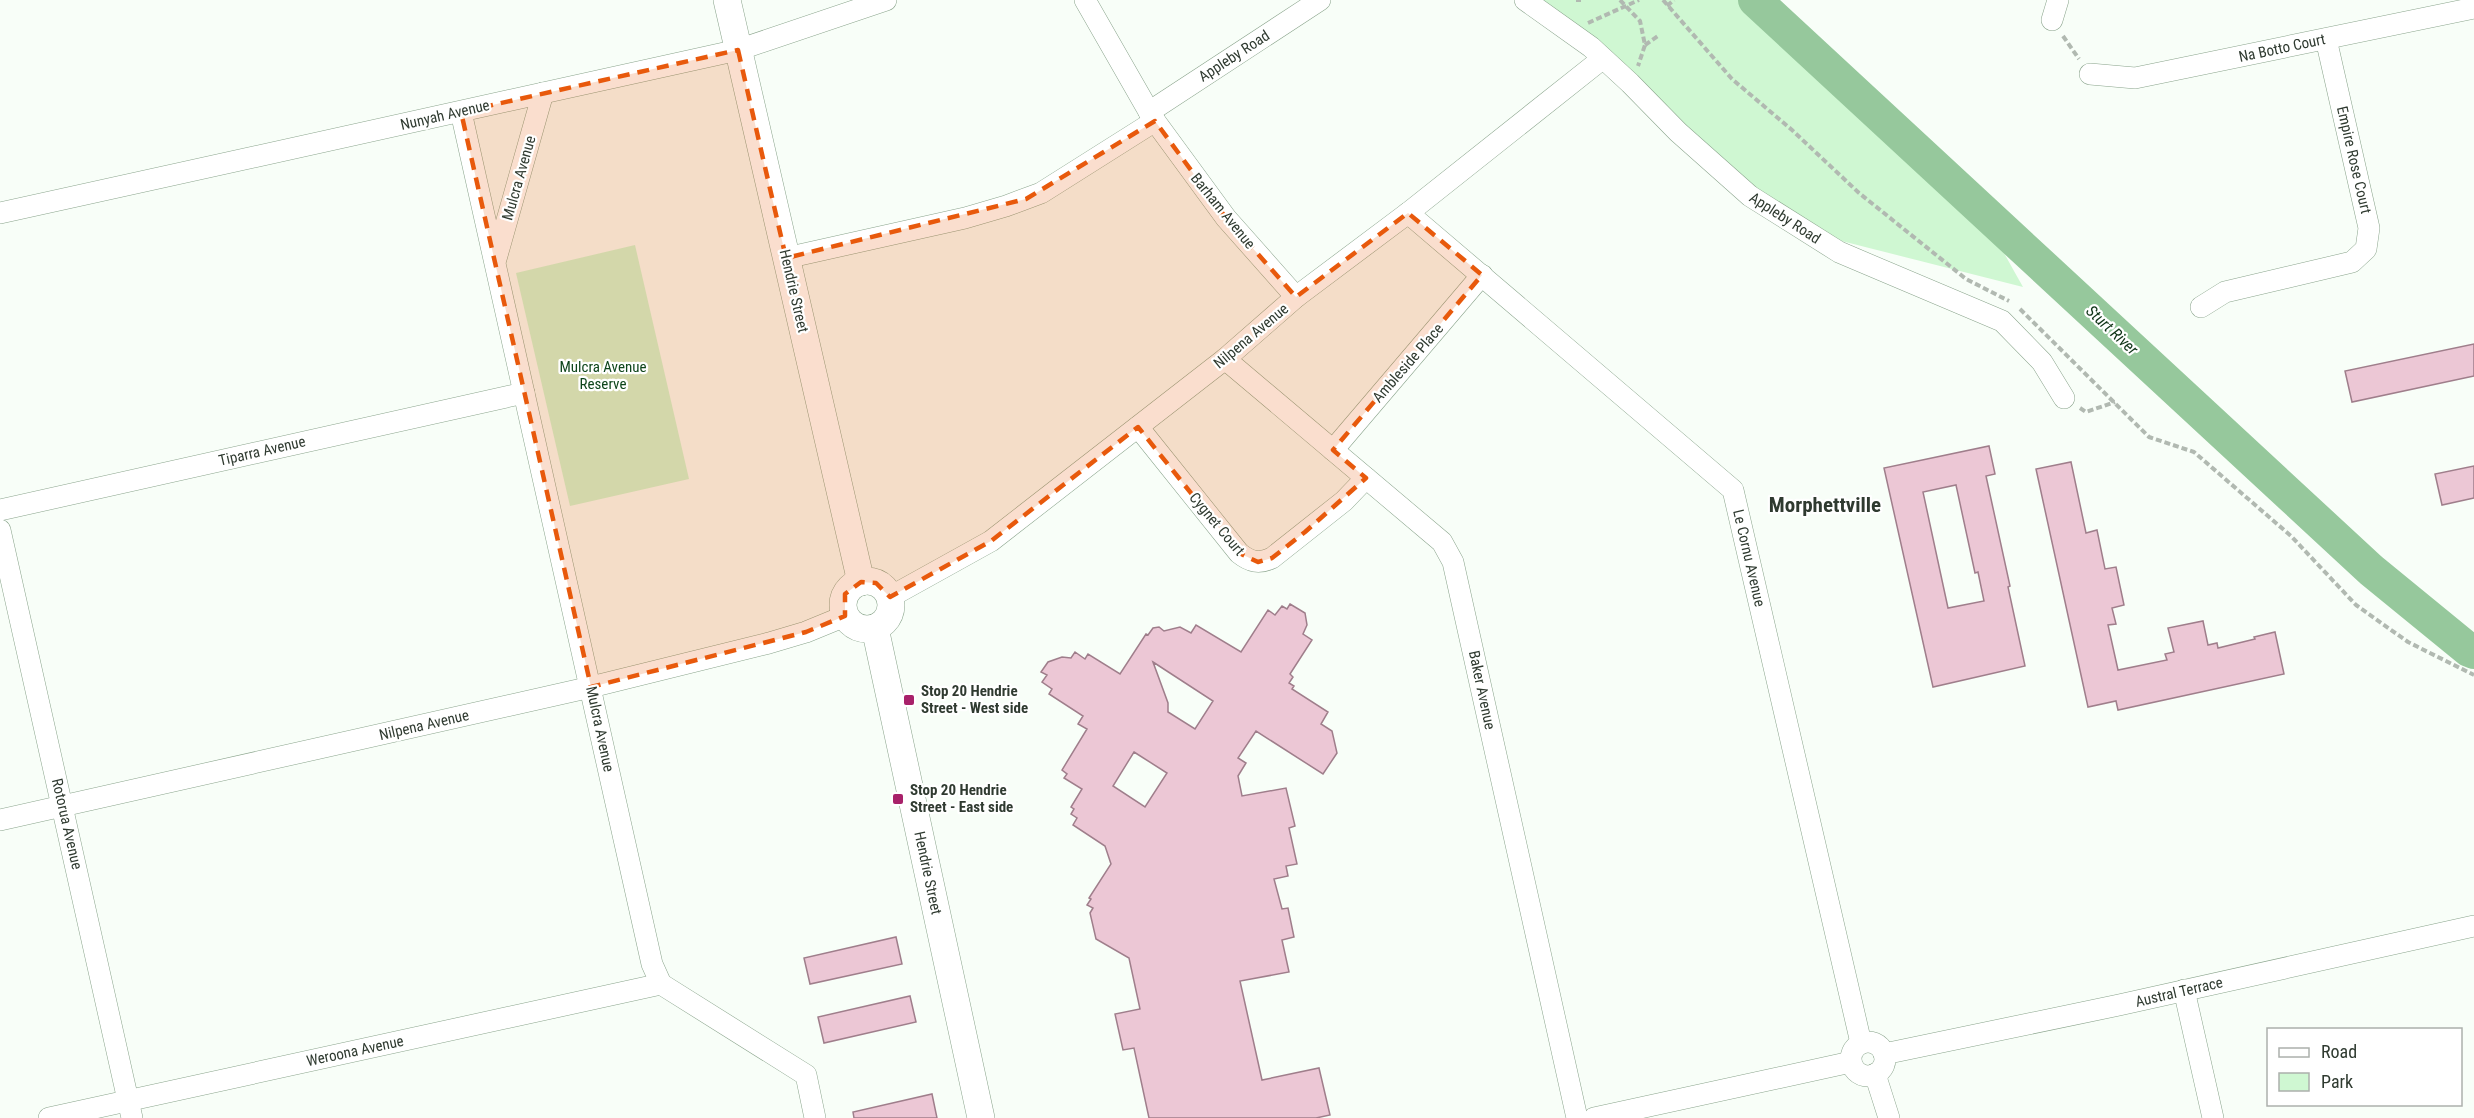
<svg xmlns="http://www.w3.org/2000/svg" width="2474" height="1118" font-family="'Roboto Condensed',sans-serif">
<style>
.green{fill:#cff7d2}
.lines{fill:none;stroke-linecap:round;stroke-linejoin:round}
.river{stroke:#96c89c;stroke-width:34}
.building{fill:#ecc7d5;stroke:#9f7e8b;stroke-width:1.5;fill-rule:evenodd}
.minor-casing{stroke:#8aa48c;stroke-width:22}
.tertiary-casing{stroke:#8aa48c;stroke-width:28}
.path{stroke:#b1b9b1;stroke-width:4;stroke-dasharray:6 3;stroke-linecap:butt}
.minor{stroke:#fff;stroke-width:21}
.tertiary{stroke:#fff;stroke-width:27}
.marked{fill:#e8590c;fill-opacity:0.2;stroke:#e8590c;stroke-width:4.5;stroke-dasharray:12 8;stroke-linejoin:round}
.poi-dot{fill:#a8216a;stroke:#fff;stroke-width:2}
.labels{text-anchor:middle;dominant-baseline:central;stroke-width:4.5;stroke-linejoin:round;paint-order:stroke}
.street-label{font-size:15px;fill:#2f3a30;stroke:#fff}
.park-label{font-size:15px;fill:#0e451b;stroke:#fff}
.poi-label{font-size:15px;font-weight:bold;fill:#2f3a30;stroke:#fff;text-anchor:start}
.water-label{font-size:16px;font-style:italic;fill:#0e3316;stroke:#fff}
.district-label{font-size:21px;font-weight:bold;fill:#2f3a30;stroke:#fff}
</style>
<rect width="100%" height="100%" fill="#f8fef8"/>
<g class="green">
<path d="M1528,0H1755L1977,205L2023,287L1806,232Z"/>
<path d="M635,245L689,479L570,506L516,273Z"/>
</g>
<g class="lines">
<path class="river" d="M1755,0L2371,570L2469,650L2474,652"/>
</g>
<g class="building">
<path d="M2474,344V376L2352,402L2345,371Z"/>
<path d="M1989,446L1995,474L1986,476L2010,586L2008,587L2025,666L1933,687L1884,468ZM1956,485L1975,573L1978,572L1984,601L1948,608L1923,492Z"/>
<path d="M2071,462L2086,533L2097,530L2105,569L2116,567L2124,605L2112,608L2116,624L2108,625L2118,670L2167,660L2165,654L2174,652L2168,628L2203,621L2208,645L2217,643L2218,648L2255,639L2254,637L2275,632L2284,674L2118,710L2116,701L2088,707L2036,469Z"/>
<path d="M2474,466V498L2442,505L2435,474Z"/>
<path d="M1290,604L1305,613L1307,625L1303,634L1312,640L1290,674L1293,677L1289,683L1294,686L1292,689L1328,712L1321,724L1332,731L1337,753L1323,774L1256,731L1238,758L1246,763L1238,776L1242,796L1286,788L1295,826L1289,828L1297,864L1286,866L1288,876L1274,879L1282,909L1288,908L1294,937L1282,940L1289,972L1240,981L1262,1080L1319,1068L1330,1115L1316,1118H1149L1134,1048L1123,1050L1115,1014L1140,1009L1129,958L1096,939L1090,913L1093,908L1087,905L1091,899L1089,898L1111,864L1105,846L1073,825L1077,818L1071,814L1074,809L1071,807L1082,789L1064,778L1067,774L1062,770L1087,729L1078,724L1083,716L1049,694L1052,689L1042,682L1047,675L1041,672L1048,662L1062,657L1071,658L1075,652L1085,659L1088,654L1120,674L1146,634L1148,635L1153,628L1159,627L1164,631L1180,627L1191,633L1196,625L1241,652L1268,610L1275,615L1282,606L1287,609ZM1153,662L1213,701L1195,729L1168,712V703ZM1134,752L1167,773L1145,807L1113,786Z"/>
<path d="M896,937L902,964L810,984L804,958Z"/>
<path d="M910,996L916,1022L824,1043L818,1017Z"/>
<path d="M932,1094L937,1118H854L853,1112Z"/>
</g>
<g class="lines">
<g class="minor-casing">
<g id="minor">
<path d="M1085,0L1152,117L1226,218L1296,297"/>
<path d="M1525,0L1591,47L1630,83L1678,132L1750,196L1839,252L2002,321L2042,362L2064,398"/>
<path d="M2052,20L2058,0"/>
<path d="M2090,74L2135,78L2474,8"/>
<path d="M461,112L652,964L661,984L806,1075L815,1118"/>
<path d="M1149,112L1320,0"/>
<path d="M0,213L738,50L886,0"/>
<path d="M1408,213L1733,490L1861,1043"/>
<path d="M786,258L965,218L1006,206L1041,193L1155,121"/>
<path d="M496,259L543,93"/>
<path d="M2201,307L2225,292L2352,262L2366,249L2369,228L2326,39"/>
<path d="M1225,359L1442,542L1453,562L1577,1118"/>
<path d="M1138,427L1239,553C1250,562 1259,564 1272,558L1344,501L1366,478"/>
<path d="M1333,450L1482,275"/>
<path d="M0,510L524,393"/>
<path d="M0,530L132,1118"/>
<path d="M890,597L991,541L1225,359L1296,297L1408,213L1602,59"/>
<path d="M0,820L591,687L769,643L806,632L845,616"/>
<path d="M2184,990L2213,1118"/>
<circle cx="1868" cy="1059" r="17"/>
<path d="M1884,1054L2119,1005L2474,926"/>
<path d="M1875,1074L1889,1118"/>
<path d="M49,1118L661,984"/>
<path d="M1594,1118L1851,1062"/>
</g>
</g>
<g class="tertiary-casing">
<g id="tertiary">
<path d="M727,0L861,582"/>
<circle cx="867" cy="605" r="24"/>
<path d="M875,628L981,1118"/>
</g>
</g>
<g class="path">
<path d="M1576,0H1581"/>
<path d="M1620,0L1640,21L1645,45L1638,66"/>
<path d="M1663,0L1732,79L1792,130L1859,193L1966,279L2009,301"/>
<path d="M1667,6L1674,0"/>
<path d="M1588,23L1639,0"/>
<path d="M2063,36L2079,59"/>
<path d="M1645,45L1658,36"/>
<path d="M2020,309L2149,437L2194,452L2291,536L2356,605L2408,642L2474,675"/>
<path d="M2080,408L2086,412L2115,402"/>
</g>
<use href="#minor" class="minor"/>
<use href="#tertiary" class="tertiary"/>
</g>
<path class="marked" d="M738,50L786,258L1026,199L1155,121L1226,218L1296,297L1408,213L1482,275L1333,450L1366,478L1305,532L1272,558L1258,562L1239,553L1138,427L991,541L890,597L876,583L861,582L845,594V616L806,632L591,687L461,112Z"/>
<g class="poi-dot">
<rect x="903" y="694" width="12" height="12" rx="3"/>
<rect x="892" y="793" width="12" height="12" rx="3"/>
</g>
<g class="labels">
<g class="street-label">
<text transform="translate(2282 48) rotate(-12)">Na Botto Court</text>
<text transform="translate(1234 56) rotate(-33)">Appleby Road</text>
<text transform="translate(445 115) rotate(-13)">Nunyah Avenue</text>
<text transform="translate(2354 160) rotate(77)">Empire Rose Court</text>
<text transform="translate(519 178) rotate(-74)">Mulcra Avenue</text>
<text transform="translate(1223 211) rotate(51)">Barham Avenue</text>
<text transform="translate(1785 218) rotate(33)">Appleby Road</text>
<text transform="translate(794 291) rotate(77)">Hendrie Street</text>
<text transform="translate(1251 336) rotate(-40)">Nilpena Avenue</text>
<text transform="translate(1408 363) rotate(-49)">Ambleside Place</text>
<text transform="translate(262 451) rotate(-13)">Tiparra Avenue</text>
<text transform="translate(1217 524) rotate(50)">Cygnet Court</text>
<text transform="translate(1749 558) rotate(77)">Le Cornu Avenue</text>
<text transform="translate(1482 690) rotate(78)">Baker Avenue</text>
<text transform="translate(424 725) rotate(-13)">Nilpena Avenue</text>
<text transform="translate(600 729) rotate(78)">Mulcra Avenue</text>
<text transform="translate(67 824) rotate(77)">Rotorua Avenue</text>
<text transform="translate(928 873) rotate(78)">Hendrie Street</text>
<text transform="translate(2179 992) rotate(-13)">Austral Terrace</text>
<text transform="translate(355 1051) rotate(-12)">Weroona Avenue</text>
</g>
<g class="park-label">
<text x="603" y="367">Mulcra Avenue<tspan x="603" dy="17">Reserve</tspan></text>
</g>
<g class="poi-label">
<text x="921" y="691">Stop 20 Hendrie<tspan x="921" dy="17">Street - West side</tspan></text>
<text x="910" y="790">Stop 20 Hendrie<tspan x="910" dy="17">Street - East side</tspan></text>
</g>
<g class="water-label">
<text transform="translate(2112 330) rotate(43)">Sturt River</text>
</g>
<g class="district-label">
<text x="1825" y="505">Morphettville</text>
</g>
</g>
<rect x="2267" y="1028" width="195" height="78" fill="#ffffff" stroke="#acb0ac" stroke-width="1.5"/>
<rect x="2279" y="1048" width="30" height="9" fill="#ffffff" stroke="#acb0ac" stroke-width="1.5"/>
<text x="2321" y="1058" font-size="18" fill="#2f3a30">Road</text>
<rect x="2279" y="1073" width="30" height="18" fill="#cff7d2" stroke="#acb0ac" stroke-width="1.5"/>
<text x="2321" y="1088" font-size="18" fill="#2f3a30">Park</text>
</svg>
